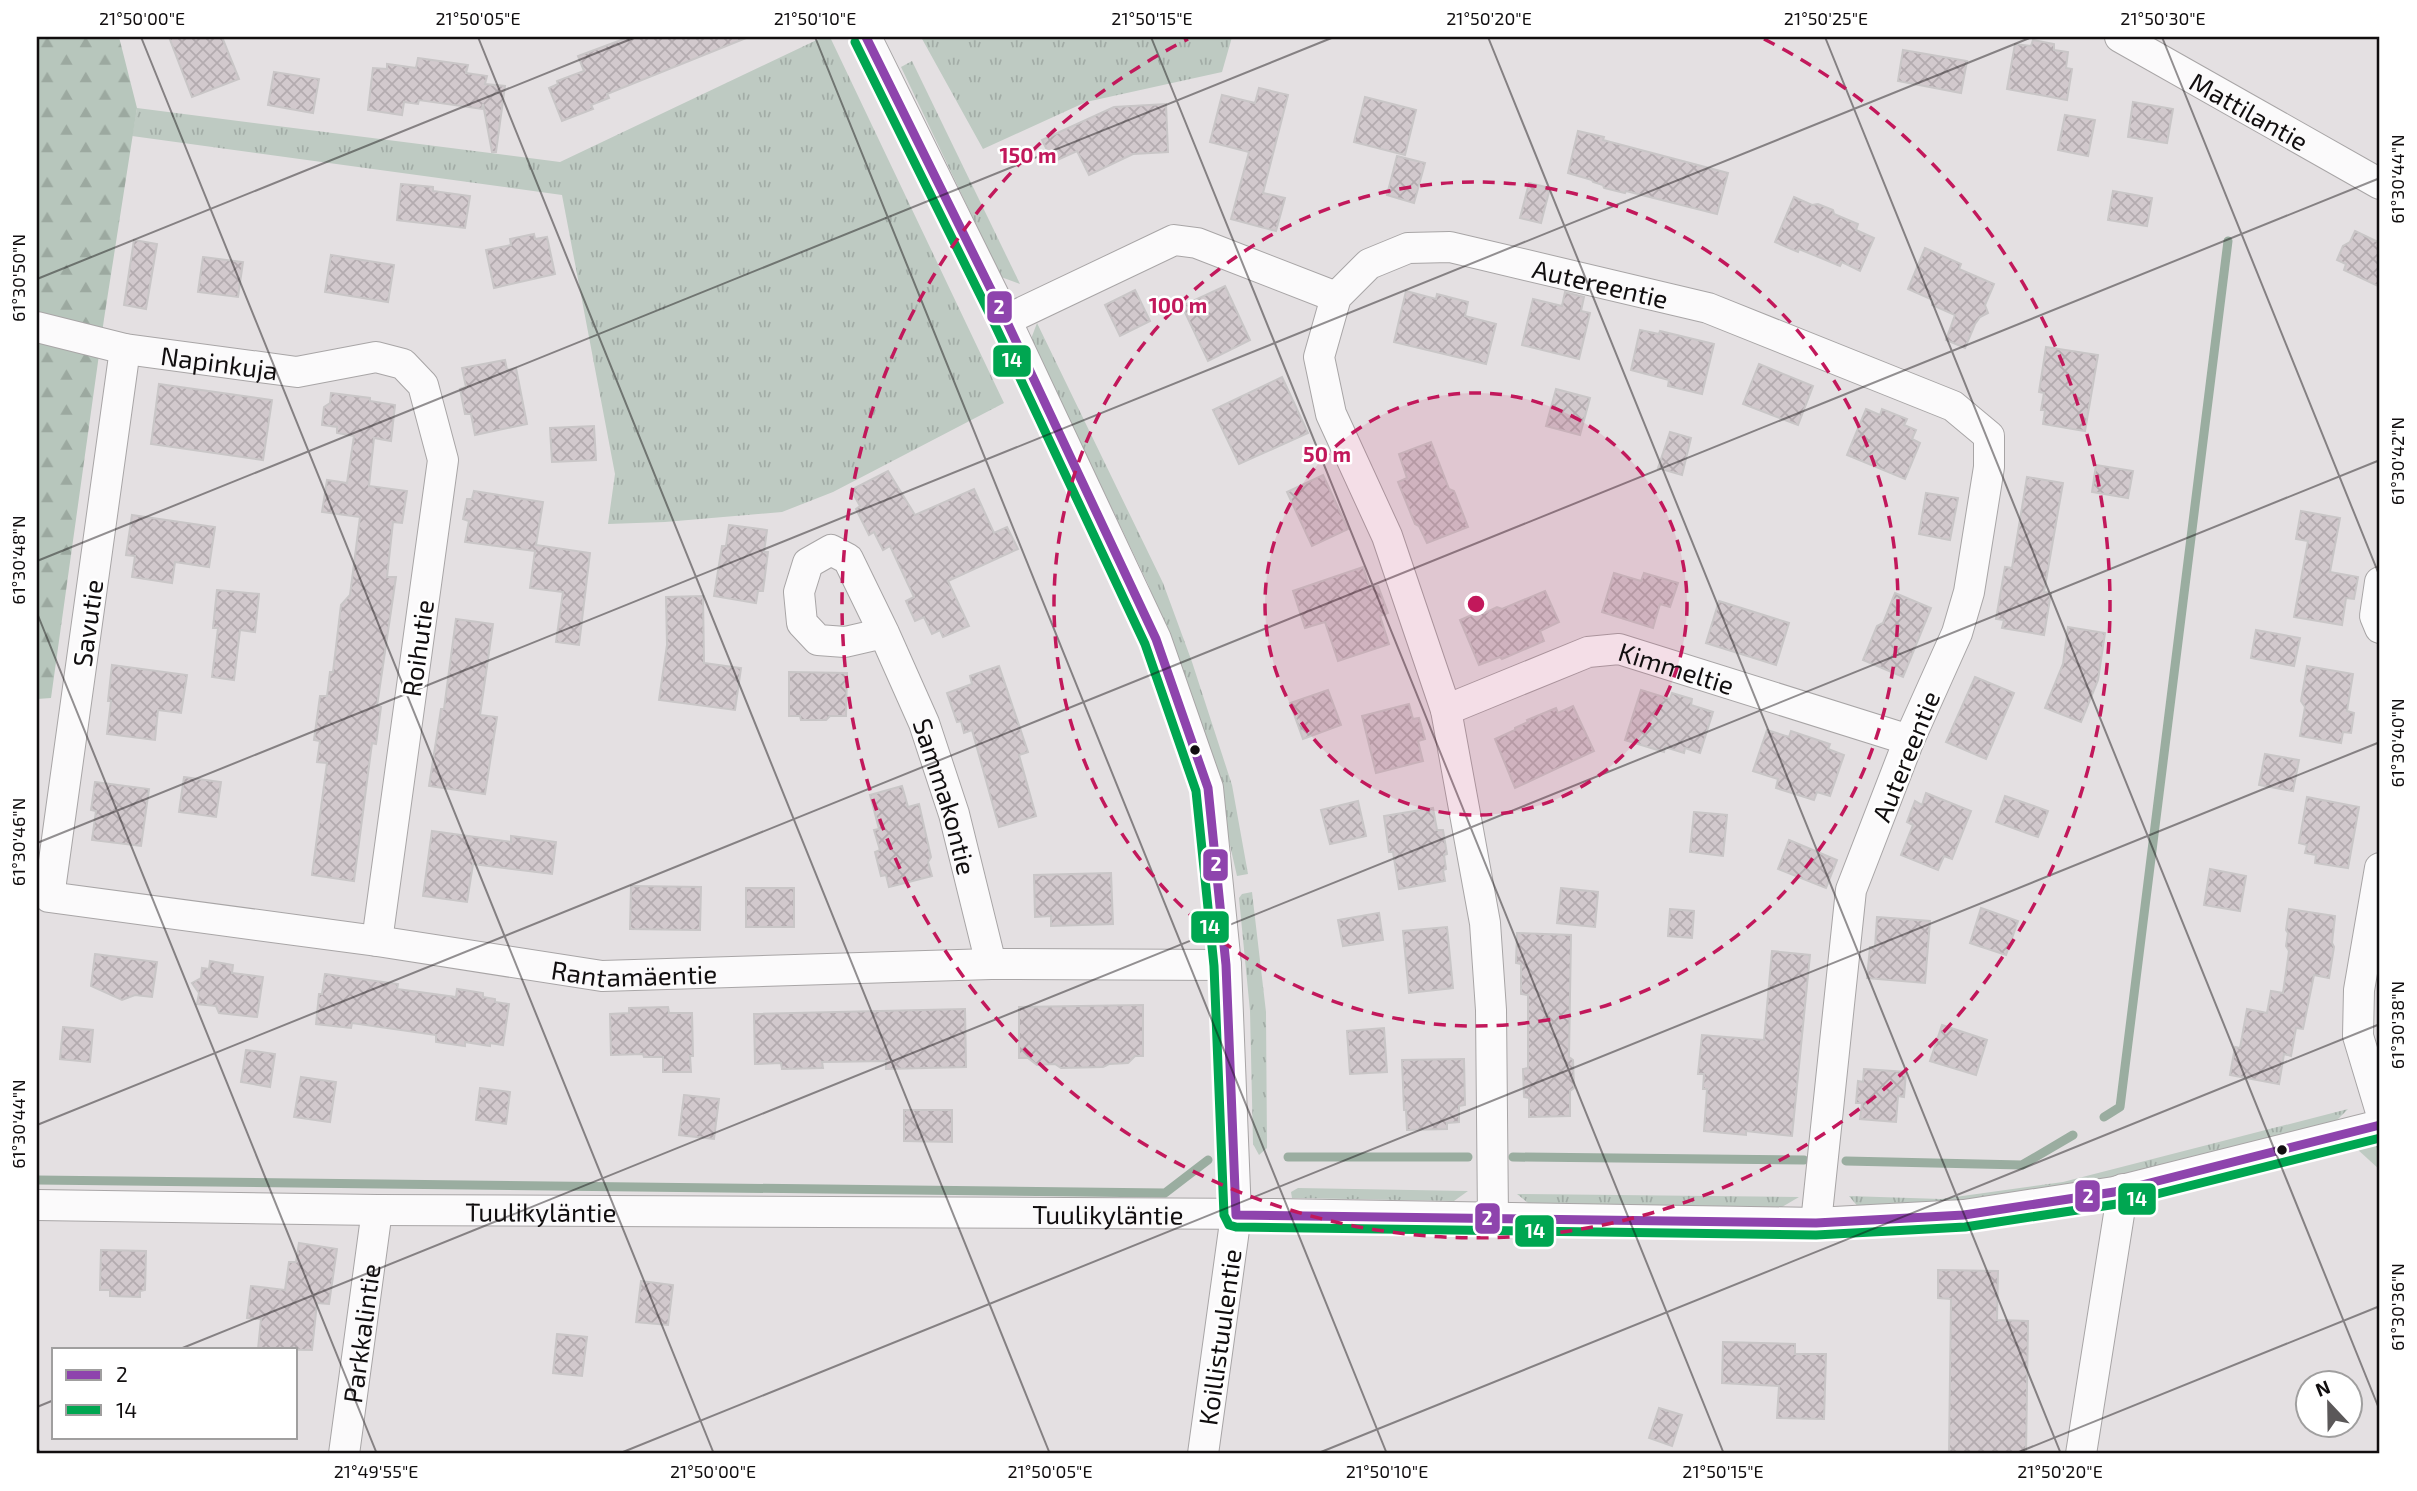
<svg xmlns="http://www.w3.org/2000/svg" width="2417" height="1491" font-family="'Exo 2',sans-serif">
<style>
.grass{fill:url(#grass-tufts)}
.forest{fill:url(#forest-firs)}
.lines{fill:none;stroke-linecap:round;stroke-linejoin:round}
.stream{stroke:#9aada0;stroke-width:9}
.building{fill:url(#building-cross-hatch);stroke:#c9c6c7;stroke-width:2}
.minor-casing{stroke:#a8a5a6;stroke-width:32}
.minor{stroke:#fbfafb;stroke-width:30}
.bus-1-casing{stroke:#fff;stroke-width:14}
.bus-2-casing{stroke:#fff;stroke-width:14}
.bus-1{stroke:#8e44ad;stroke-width:9}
.bus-2{stroke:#00a651;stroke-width:9}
.ticks{fill:none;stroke:#110e0f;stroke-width:2;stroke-opacity:0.45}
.ring{fill:none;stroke:#c2185b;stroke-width:3.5;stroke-dasharray:12 9}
.bus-dot{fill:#110e0f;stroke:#fff;stroke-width:2.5}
.labels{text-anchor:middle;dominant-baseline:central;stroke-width:5;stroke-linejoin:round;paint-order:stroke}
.street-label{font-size:26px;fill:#110e0f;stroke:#fff}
.centre{fill:#c2185b;stroke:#fff;stroke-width:3.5}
.ring-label{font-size:21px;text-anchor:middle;font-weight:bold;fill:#c2185b;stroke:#fff;stroke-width:5;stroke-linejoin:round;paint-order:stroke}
.line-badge{stroke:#fff;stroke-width:2.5}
.badge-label{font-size:19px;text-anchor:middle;font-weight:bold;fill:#fff}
.neatline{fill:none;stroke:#110e0f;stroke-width:2.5}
.ticks-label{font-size:18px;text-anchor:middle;fill:#110e0f}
</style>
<defs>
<pattern id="grass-tufts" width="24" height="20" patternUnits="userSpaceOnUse" patternTransform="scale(1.75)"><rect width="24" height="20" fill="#becac2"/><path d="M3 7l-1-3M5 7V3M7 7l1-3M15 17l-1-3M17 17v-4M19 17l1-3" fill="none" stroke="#a2aca6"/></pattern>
<pattern id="forest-firs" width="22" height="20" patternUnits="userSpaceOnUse" patternTransform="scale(1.75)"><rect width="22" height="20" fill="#b7c6bc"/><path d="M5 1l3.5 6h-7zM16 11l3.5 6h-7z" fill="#9ca9a0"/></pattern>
<pattern id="building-cross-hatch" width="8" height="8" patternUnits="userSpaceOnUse" patternTransform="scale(1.75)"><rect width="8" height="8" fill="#d2c9cd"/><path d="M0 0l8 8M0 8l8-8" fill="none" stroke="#b3abaf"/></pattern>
</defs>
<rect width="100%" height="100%" fill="#e4e0e2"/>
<g class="grass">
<path d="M823,37H830L1004,403L833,492L782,512L665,522L608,524L615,474L562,195L132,136L137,108L560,162Z"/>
<path d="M921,37H1232L1222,72L1086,102L983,149Z"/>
<path d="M912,61L1020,284L1001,277L901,67Z"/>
<path d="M1037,323L1163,583L1192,662L1232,785L1248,874L1237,876L1216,784L1181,669L1148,584L1031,339Z"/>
<path d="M1252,892L1266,1012L1267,1148L1259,1155L1253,1144L1250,1011L1239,898L1242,894Z"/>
<path d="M2348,1109L2334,1123L2052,1195L1859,1208L1849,1196L1941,1199L2063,1182Z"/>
<path d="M2380,1142V1170L2357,1149Z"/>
<path d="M1298,1188L1468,1191L1454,1201L1292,1198L1291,1192Z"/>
<path d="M1517,1194L1799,1197L1782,1207L1528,1203Z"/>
</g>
<path class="forest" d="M37,37H119L137,108L104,319L51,698L37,699Z"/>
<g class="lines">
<g class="stream">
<path d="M2104,1117L2120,1107L2228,241"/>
<path d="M1288,1157H1468"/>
<path d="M1513,1157L1804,1160"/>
<path d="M1846,1161L2022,1165L2073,1135"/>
<path d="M37,1180L1165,1193L1208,1160"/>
</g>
</g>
<g class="building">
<path d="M169,37H222L239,79L192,97Z"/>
<path d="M629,37H746V38L607,94L609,98L591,105L593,109L562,121L549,88L558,84L557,81L584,71L578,56Z"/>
<path d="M2033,40L2054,44V50L2068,52L2066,68L2072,69L2067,100L2007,89L2015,44L2031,46Z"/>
<path d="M1903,50L1967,61L1961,93L1898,81Z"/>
<path d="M418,58L468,65L466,73L487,76L485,84L505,86L496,152H492L483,104L482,109L419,100L418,104L404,102L402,115L368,110L373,68L387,69V64L416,68Z"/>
<path d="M274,72L319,79L313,113L268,105Z"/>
<path d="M1259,88L1288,95L1263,193L1285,198L1276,231L1231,219L1249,152L1210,142L1222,95L1255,103Z"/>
<path d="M1365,97L1416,110L1405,155L1354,142Z"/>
<path d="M2133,102L2173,109L2167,143L2128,137Z"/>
<path d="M1166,104L1168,152L1133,154L1089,175L1077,151L1053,162L1042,140L1114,107Z"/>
<path d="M2065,115L2095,120L2088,156L2058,150Z"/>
<path d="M1578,131L1604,137L1603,140L1728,173L1717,214L1626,191L1625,193L1604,188L1603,185L1593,182L1592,180L1568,173Z"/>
<path d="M1397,156L1425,163L1414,203L1387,195Z"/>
<path d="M1529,183L1550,188L1541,223L1520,218Z"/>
<path d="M401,184L433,187V191L470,196L465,228L397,220Z"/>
<path d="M2113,191L2152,198L2147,226L2108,220Z"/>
<path d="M1794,197L1812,205L1818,204L1833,210L1834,214L1858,224L1856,230L1874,238L1860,271L1842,262L1840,266L1799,249L1798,252L1775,242Z"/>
<path d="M2355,231L2380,243V287L2344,270L2346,264L2337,260L2343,246L2350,242Z"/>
<path d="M534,234L535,239L547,237L555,274L494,288L486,250L511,245L510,239Z"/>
<path d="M134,240L157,244L146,309L124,305Z"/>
<path d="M1925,248L1961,264L1959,269L1994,284L1985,305L1988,313L1980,317L1975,324L1965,348L1946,340L1955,315L1932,305L1933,300L1908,289Z"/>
<path d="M331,255L394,265L388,302L325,292Z"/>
<path d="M203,257L243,262L238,297L198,292Z"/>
<path d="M1225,286L1250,340L1208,361L1182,306Z"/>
<path d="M1135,290L1150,321L1120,336L1105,305Z"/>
<path d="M1406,291L1436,299L1437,294L1468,302L1465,316L1496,324L1486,364L1394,342Z"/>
<path d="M1565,292L1584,297L1581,311L1590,313L1579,359L1522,345L1533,299L1562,306Z"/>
<path d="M1640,330L1659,334L1660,331L1714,344L1702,394L1668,386L1669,380L1631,370Z"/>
<path d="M2046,347L2098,355L2085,431L2043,424L2045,410H2041L2044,393L2039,392Z"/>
<path d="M505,360L507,370L516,368L527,424L475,435L471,414H465L460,389L466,387L462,368Z"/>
<path d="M1759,364L1813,386L1798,425L1743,404Z"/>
<path d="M1282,377L1308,433L1239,464L1213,410Z"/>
<path d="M159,384L272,400L263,460L151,444Z"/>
<path d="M1556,389L1590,398L1580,435L1546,426Z"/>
<path d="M331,393L370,398V401L395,405L391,441L374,438L369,486L407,491L402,523L393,522L387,577H396L377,706L381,707L376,744L372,743L354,881L312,875L327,763L317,762L320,741L314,740L320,696H327L330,672H333L341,605L350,595L360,517L322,512L327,480L347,483L354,436L337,433V427L322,425L324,407L330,403Z"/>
<path d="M1866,409L1880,415L1882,409L1907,419L1904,425L1916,430L1912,439L1920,443L1905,479L1847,455Z"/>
<path d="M594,426L596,460L552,462L550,428Z"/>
<path d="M1670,432L1691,438L1682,475L1658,468Z"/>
<path d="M1431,442L1449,489L1454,491L1468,527L1427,543L1419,526L1415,524L1398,482L1407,478L1399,454Z"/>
<path d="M2096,465L2133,471L2128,498L2092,492Z"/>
<path d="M888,471L915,515L974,489L994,533L1007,527L1018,549L948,581L969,626L943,637L940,630L932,634L924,617L915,621L906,601L914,597L890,546L883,550L874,532L869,535L856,509L860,506L851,490Z"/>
<path d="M1323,475L1348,529L1312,546L1287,492Z"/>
<path d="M2027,477L2063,483L2044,592L2051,593L2044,635L2002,628L2004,620L1996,619L2005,567L2012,568Z"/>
<path d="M474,491L543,502L536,545L590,553L579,645L556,642L563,592L530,588L535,551L465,542L469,521L463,519L467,499H472Z"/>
<path d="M1926,493L1958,498L1950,540L1919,534Z"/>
<path d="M2301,511L2340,518L2330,572L2358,577L2354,599L2346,598L2342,625L2294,617L2308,541L2296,539Z"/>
<path d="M132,515L215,527L209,567L175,562L172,583L132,577L135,556L126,555Z"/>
<path d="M729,525L767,530L764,552H768L763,591H758L756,603L714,596L722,546H726Z"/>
<path d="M1363,567L1370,588L1378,586L1388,613L1380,616L1389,644L1338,661L1325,622L1305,628L1293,591Z"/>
<path d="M1614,573L1641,581L1644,573L1678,583L1670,607L1660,604L1653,628L1602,612Z"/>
<path d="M217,590L259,594L255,632L240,630L234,680L212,677L218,628H213Z"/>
<path d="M1545,591L1559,622L1540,631L1544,641L1502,659L1500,657L1479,665L1460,620L1483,610L1485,613L1497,607L1502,609Z"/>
<path d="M1895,593L1931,608L1903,677L1863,660L1877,626L1883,623Z"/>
<path d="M703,596L704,663L741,668L735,710L659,700L667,645L666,597Z"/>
<path d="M1719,601L1789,623L1776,665L1706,643Z"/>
<path d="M456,619L493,624L480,715L497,717L485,794L429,786L441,709H444Z"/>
<path d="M2068,627L2105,633L2098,680L2081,722L2045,708L2063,664Z"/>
<path d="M2256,630L2300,638L2294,666L2251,658Z"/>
<path d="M112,665L187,675L181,713L158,710L155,740L107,734L111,701H108Z"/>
<path d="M999,666L1028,752L1019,755L1036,816L999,827L972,730L964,733L961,721L957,722L947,693L972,684L970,676Z"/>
<path d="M2307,666L2353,674L2347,711L2354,713L2351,733L2343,732L2341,743L2300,736L2305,707L2301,701Z"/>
<path d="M789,672L847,673L846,716H830L826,720H801L800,716H789Z"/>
<path d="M1975,677L2014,693L1986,759L1946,742Z"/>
<path d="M1328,690L1341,725L1303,739L1290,703Z"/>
<path d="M1641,690L1670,699L1672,693L1692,699L1691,705L1713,712L1700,753L1685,748L1684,753L1665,747L1664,752L1625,740Z"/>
<path d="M1409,704L1413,719L1419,718L1425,739L1418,741L1423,761L1376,773L1362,716Z"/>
<path d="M1573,706L1594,751L1515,788L1495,739L1515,730V728L1528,722L1527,720L1556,708L1558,713Z"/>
<path d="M1767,730L1789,737L1791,731L1830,744L1828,749L1844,755L1830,796L1817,792L1814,800L1776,788L1778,779L1753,771Z"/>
<path d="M2265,754L2299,760L2293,791L2259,785Z"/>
<path d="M184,777L221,782L216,817L179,812Z"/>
<path d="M95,782L149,789L141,846L92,840L96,811L91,810Z"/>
<path d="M902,786L908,807L919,804L931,857L928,862L932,876L889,887L886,875L881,876L875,852L880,850L874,830L879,829L870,795Z"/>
<path d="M1926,793L1971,811L1952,859L1944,856L1938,870L1901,855L1913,825L1907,822L1915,801L1922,805Z"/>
<path d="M2005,796L2048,811L2038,837L1996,822Z"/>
<path d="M2307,797L2359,807L2348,868L2315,863L2316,855L2305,853L2307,845L2299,843Z"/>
<path d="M1358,801L1366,836L1330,844L1321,810Z"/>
<path d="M1433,808L1437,830H1443L1447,854L1444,855L1446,869L1443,870L1445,881L1399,889L1393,852H1389L1384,816Z"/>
<path d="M1694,812L1727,815L1723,856L1690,852Z"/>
<path d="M432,831L511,842V836L556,842L552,874L473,864L467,902L423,896Z"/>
<path d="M1789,840L1837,860L1826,888L1778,869Z"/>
<path d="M2210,869L2246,876L2240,911L2204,905Z"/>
<path d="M1111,873L1113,924L1051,926V916L1035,917L1034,875Z"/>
<path d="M631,886L701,887L700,930L630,929Z"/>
<rect x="746" y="888" width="48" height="39"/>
<path d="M1561,888L1598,892L1595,927L1557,923Z"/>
<path d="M1981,908L2018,921L2006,955L1970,943Z"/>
<path d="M1670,909L1694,911L1692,938L1668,936Z"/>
<path d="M2289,909L2335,916L2332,943L2334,947L2329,978L2314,975L2303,1029L2296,1028L2291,1056L2284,1054L2279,1084L2230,1075L2235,1047L2240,1048L2247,1009L2267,1013L2271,991L2283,993L2289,951L2286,946L2288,933L2286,930Z"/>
<path d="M1379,913L1383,940L1343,946L1338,920Z"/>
<path d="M1877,917L1930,921L1925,983L1867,978L1870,947H1875Z"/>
<path d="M1447,927L1453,988L1409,993L1403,931Z"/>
<path d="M1517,933L1571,935L1569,1057L1573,1060L1574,1088L1570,1091V1116L1529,1117V1098L1524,1097L1523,1069L1528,1068V995L1521,994V964L1516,963Z"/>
<path d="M1772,951L1810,955L1792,1136L1746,1131V1135L1704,1131L1707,1089H1703L1704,1074H1698L1702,1035L1764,1040Z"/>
<path d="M95,954L157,962L152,997L135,995L122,1000L91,986Z"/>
<path d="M210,961L233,965L232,973L263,977L257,1017L219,1013L216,1006L197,1004L199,993L192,983L201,978L202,968L209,969Z"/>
<path d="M325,974L398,984L397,989L456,997L457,989L483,993V997L495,999V1002L509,1004L503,1045L490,1043V1046L465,1042V1046L436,1042V1035L352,1023L351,1028L316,1024L319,994H322Z"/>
<path d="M1143,1005V1056H1135L1128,1063L1109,1064L1103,1067L1061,1068L1055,1064L1037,1065L1028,1058H1019V1007Z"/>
<path d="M668,1007L669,1013H692L693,1056H690L691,1072H663V1057H644L643,1054L611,1055L610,1014L629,1013V1008Z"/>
<path d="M965,1009L966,1067L886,1069V1061L822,1062L823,1068L782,1069L781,1063L755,1064L754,1014Z"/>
<path d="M1942,1025L1987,1040L1976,1075L1930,1061Z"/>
<path d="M63,1027L93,1030L90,1062L60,1059Z"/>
<path d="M1384,1028L1387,1072L1350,1074L1347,1031Z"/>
<path d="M246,1050L275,1054L270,1087L241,1082Z"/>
<path d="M1464,1059L1465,1105L1459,1106V1122L1447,1123V1129L1407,1130L1406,1110H1404L1402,1060Z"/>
<path d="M1864,1069L1906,1072L1904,1097L1898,1096L1896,1122L1860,1119L1862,1103H1856L1858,1081L1863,1082Z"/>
<path d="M301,1077L336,1082L330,1122L294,1117Z"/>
<path d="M480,1088L510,1092L506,1124L476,1120Z"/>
<path d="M684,1095L719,1099L714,1139L679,1135Z"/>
<path d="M904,1110H952V1142L904,1141Z"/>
<path d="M299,1243L337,1249L329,1304L317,1303L312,1350L258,1349L261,1319L247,1318L251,1286L285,1290L289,1262H296Z"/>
<path d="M101,1250L146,1251L145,1290L140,1291V1297L110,1296V1290H100Z"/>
<path d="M1938,1270L1998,1271L1997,1320L2028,1321L2026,1454H1949L1951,1299L1938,1298Z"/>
<path d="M641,1281L673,1285L668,1325L636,1322Z"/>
<path d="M557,1334L587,1337L582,1376L553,1373Z"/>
<path d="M1723,1342L1795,1344V1354H1826L1824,1419L1777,1418L1779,1386L1722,1383Z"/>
<path d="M1659,1408L1682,1415L1672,1446L1649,1438Z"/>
</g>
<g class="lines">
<g class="minor-casing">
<g id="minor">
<path d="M866,37L1006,320L1156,639L1208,788L1226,965L1236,1215L1203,1454"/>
<path id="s1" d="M2120,37L2380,184"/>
<path d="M1006,320L1174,240L1197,243L1336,297"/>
<path id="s2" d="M37,327L125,349L297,372L376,357L403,364L423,385L443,460L377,941"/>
<path id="s3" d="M125,349L49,897L377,941L602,976L991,964L1226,965"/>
<path d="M2380,582L2375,616L2380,628"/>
<path id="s4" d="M884,633L845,642L818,640L802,623L799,592L808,563L831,550L848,559L884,633L924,723L954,814L991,964"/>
<path id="s5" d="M1446,710L1588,652L1619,649L1909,740"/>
<path d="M2380,868L2359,990L2358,1036L2380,1109"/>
<path id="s6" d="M37,1205L377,1210L1273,1214L1816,1223L1964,1215L2114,1192L2380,1125"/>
<path id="s7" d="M1493,1218L1491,1010L1485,923L1446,710L1387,536L1331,414L1319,357L1336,297L1369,264L1408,248L1450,247L1708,308L1953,406L1989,436V467L1969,592L1957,633L1909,740L1851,890L1816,1223"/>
<path id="s8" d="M344,1454L377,1210"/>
<path d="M2081,1454L2123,1189"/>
</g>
</g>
<use href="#minor" class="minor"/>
<g class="bus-1-casing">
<path id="bus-1" d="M866,37L1006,320L1156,639L1208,788L1226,965L1236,1215L1816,1223L1964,1215L2114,1192L2380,1125"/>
</g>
<g class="bus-2-casing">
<path id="bus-2" d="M855,42L995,325L1145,644L1196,791L1214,966L1224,1215L1229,1225L1236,1227L1816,1235L1965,1227L2117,1204L2380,1138"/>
</g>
<use href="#bus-1" class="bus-1"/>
<use href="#bus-2" class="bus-2"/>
</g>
<path class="ticks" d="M141,37L714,1454M478,37L1050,1454M815,37L1387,1454M1151,37L1724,1454M1488,37L2061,1454M1825,37L2380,1411M2162,37L2380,577M37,279L636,37M37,561L1334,37M37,613L377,1454M37,843L2032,37M37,1125L2380,178M180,1349L2380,460M37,1407L54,1400M37,1447L40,1454M618,1454L2380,742M1316,1454L2380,1024M2014,1454L2380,1306"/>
<circle cx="1476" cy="604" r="211" fill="#c2185b" fill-opacity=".12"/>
<g class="ring">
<circle cx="1476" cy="604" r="211"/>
<circle cx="1476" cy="604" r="422"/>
<path d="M1764 39A634 634 0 1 1 1188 39"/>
</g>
<g class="bus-dot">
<circle cx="1195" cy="750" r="6"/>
<circle cx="2282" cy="1150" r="6"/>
</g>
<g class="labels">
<g class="street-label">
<text stroke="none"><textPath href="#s1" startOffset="149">Mattilantie</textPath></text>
<text stroke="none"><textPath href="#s7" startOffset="1236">Autereentie</textPath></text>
<text stroke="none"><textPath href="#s2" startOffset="186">Napinkuja</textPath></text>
<text transform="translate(87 623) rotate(-82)">Savutie</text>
<text transform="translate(417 648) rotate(-82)">Roihutie</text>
<text stroke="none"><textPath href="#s5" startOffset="245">Kimmeltie</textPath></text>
<text transform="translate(1905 756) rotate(-68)">Autereentie</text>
<text stroke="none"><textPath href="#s4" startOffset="455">Sammakontie</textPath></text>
<text stroke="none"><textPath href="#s3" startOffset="1144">Rantamäentie</textPath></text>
<text stroke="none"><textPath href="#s6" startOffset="504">Tuulikyläntie</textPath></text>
<text stroke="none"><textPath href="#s6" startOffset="1071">Tuulikyläntie</textPath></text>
<text stroke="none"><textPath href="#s8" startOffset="122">Parkkalintie</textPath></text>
<text transform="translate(1219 1337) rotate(-82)">Koillistuulentie</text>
</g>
</g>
<circle cx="1476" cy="604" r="10" class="centre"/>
<g class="ring-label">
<text x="1028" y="163">150 m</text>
<text x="1178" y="313">100 m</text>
<text x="1327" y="462">50 m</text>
</g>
<g class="line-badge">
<rect x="986" y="290" width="27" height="34" rx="7" fill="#8e44ad"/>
<rect x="992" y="344" width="40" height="34" rx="7" fill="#00a651"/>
<rect x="1202" y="848" width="27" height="34" rx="7" fill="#8e44ad"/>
<rect x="1190" y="910" width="40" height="34" rx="7" fill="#00a651"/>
<rect x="2074" y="1179" width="27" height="34" rx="7" fill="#8e44ad"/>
<rect x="2117" y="1182" width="40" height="34" rx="7" fill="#00a651"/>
<rect x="1474" y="1202" width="27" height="33" rx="7" fill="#8e44ad"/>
<rect x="1514" y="1214" width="41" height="34" rx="7" fill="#00a651"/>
</g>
<g class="badge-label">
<text x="999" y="314">2</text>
<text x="1012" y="367">14</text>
<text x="1216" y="871">2</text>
<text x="1210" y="934">14</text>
<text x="2088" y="1203">2</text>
<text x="2137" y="1206">14</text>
<text x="1487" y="1225">2</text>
<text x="1535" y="1238">14</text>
</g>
<rect width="2417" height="1491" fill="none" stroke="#ffffff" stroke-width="77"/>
<rect x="52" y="1348" width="245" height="91" fill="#ffffff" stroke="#a09f9f" stroke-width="2"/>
<rect x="66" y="1370" width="35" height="10" fill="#8e44ad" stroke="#a09f9f" stroke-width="2"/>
<text x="116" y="1382" font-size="21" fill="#110e0f">2</text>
<rect x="66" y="1405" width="35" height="10" fill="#00a651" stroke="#a09f9f" stroke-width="2"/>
<text x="116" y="1418" font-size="21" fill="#110e0f">14</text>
<g transform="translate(2329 1404) rotate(338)"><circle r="33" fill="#ffffff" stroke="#a09f9f" stroke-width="2"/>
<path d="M0-5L12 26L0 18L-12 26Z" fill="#5b5859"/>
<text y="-10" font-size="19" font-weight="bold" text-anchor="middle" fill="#110e0f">N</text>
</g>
<rect x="38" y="38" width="2340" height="1414" class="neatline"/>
<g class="ticks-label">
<text x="142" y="25">21°50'00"E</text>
<text x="478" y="25">21°50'05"E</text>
<text x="815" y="25">21°50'10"E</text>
<text x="1152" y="25">21°50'15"E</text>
<text x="1489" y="25">21°50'20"E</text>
<text x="1826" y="25">21°50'25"E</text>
<text x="2163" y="25">21°50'30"E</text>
<text transform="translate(2398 179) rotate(-90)" y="6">61°30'44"N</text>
<text transform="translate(19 278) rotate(-90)" y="6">61°30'50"N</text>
<text transform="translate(2398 461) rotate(-90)" y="6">61°30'42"N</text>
<text transform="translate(19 560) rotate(-90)" y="6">61°30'48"N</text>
<text transform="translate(2398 743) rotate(-90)" y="6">61°30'40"N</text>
<text transform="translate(19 842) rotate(-90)" y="6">61°30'46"N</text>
<text transform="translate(2398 1025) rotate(-90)" y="6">61°30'38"N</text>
<text transform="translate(19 1124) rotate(-90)" y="6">61°30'44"N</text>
<text transform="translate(2398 1307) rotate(-90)" y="6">61°30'36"N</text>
<text x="376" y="1478">21°49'55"E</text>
<text x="713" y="1478">21°50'00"E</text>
<text x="1050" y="1478">21°50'05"E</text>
<text x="1387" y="1478">21°50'10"E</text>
<text x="1723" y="1478">21°50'15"E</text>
<text x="2060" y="1478">21°50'20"E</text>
</g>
</svg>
